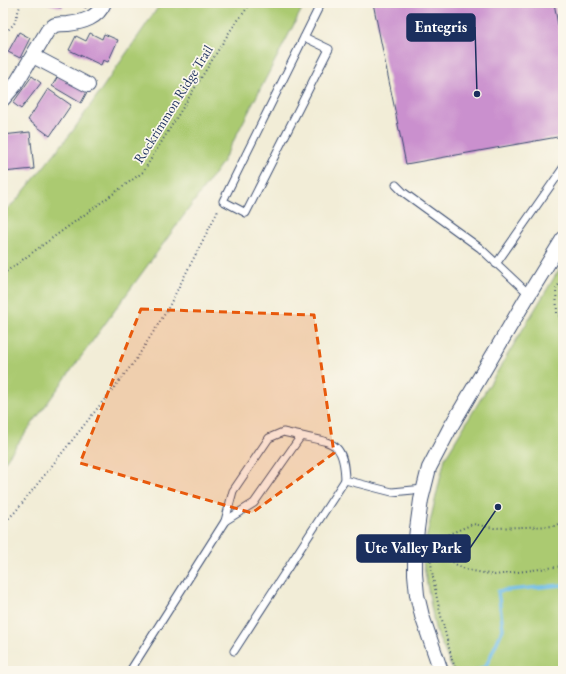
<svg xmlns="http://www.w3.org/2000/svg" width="566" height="674" font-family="'EB Garamond',serif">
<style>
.green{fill:#abca71;stroke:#637c68}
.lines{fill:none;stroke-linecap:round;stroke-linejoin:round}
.stream{stroke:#71beeb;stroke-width:3.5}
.building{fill:#ca90ce}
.lane-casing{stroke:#3b4c70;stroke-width:9}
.street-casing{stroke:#3b4c70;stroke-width:16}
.path{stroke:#3b4c70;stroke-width:2;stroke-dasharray:1 3;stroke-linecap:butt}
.lane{stroke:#fff;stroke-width:7}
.street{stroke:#fff;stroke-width:14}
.marked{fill:#e8590c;fill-opacity:0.2;stroke:#e8590c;stroke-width:3;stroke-dasharray:8 5;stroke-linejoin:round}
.labels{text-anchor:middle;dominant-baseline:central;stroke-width:3.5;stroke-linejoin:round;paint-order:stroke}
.street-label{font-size:14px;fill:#1b2f5e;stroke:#fbf7ec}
.leader{fill:none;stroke:#1b2f5e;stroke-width:1.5}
.callout-dot{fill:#1b2f5e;stroke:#fbf7ec;stroke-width:1.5}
.callout{fill:#1b2f5e;stroke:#1b2f5e;stroke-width:1.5}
.callout-label{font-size:15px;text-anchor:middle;font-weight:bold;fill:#fff}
</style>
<rect width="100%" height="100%" fill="#fbf7ec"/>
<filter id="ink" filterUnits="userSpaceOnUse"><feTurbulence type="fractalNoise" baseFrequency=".025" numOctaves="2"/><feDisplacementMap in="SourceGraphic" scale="8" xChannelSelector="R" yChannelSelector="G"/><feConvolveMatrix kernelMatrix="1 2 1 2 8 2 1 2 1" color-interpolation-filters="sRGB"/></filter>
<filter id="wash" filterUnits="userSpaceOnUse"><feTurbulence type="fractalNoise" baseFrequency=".012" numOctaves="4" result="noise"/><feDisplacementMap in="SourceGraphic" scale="16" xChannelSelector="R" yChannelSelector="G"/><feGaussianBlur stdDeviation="0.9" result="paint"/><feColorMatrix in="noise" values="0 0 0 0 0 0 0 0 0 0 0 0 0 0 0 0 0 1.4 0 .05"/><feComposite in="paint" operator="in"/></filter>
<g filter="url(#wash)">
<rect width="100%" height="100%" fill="#f2edd7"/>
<g class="green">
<path d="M161,3H305L222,163L3,464V212L16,201L72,132Z"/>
<path d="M563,263V671H453L435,628L422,556L445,458Z"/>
</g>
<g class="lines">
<path class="stream" d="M477,671L486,666L503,629L498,591L563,585"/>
</g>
<g id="blocks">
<g class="building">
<path d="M46,3H64L62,8Z"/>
<path d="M77,3H89L86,8Z"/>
<path d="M373,3H554L563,52V136L406,164Z"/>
<path d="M19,32L30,38L20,58L8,52Z"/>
<path d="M90,33L102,39L104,34L118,40L108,62L103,60L101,65L69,50L76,36L86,41Z"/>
<path d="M32,76L41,83L21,109L13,103Z"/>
<path d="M58,76L87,92L81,103L52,86Z"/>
<path d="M48,89L71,105L50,136L28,120Z"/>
<path d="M30,132L34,169L3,172V135Z"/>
</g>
</g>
</g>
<g filter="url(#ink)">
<use href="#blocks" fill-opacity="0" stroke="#3b4c70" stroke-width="1"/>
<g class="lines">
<g class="lane-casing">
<g id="lane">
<path d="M304,37L329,49L246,213L223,201L321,3"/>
<path d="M396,185L403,192L480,248L529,294"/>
<path d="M496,264L563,168"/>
<path d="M225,521L233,491L269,438L283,432L301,436"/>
<path d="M234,651L345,480"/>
<path d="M130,671L225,521L254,503L301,436C334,443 344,442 345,480L392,492L424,489"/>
</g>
</g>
<g class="street-casing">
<g id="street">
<path d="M33,56L88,85"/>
<path d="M3,99L15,85L48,30C50,29 53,26 55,25C59,24 64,24 68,24C83,22 98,18 104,3"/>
<path d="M441,671L422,616L417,595L415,574V548L417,529L421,500L429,468L450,428L526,299L563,239"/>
</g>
</g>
<g class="path">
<path d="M3,35L14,24L21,3"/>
<path d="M3,274L143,172L230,31L251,3"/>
<path d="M563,278L556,289L557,313L563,320"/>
<path d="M3,524L16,511L135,361L166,312L219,209"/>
<path d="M429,560H447L467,570L495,575L563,566"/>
<path d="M457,671L452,660C443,621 430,582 430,542L473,524L494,528L555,526L563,521"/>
</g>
<use href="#lane" class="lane"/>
<use href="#street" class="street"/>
</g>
</g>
<path class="marked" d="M141,309L314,315L334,453L252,513L80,463Z"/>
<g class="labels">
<g class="street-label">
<text transform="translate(173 104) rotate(-58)">Rockrimmon Ridge Trail</text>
</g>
</g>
<path class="leader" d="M477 94L475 27M498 507L470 548"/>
<g class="callout-dot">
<circle cx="477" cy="94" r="4"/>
<circle cx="498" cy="507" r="4"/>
</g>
<g class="callout">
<rect x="407" y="14" width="68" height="27" rx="4"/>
<rect x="357" y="535" width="113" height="27" rx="4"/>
</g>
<g class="callout-label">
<text x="441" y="32">Entegris</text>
<text x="413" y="553">Ute Valley Park</text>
</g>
<rect width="566" height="674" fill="none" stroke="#fbf7ec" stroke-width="16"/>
</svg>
